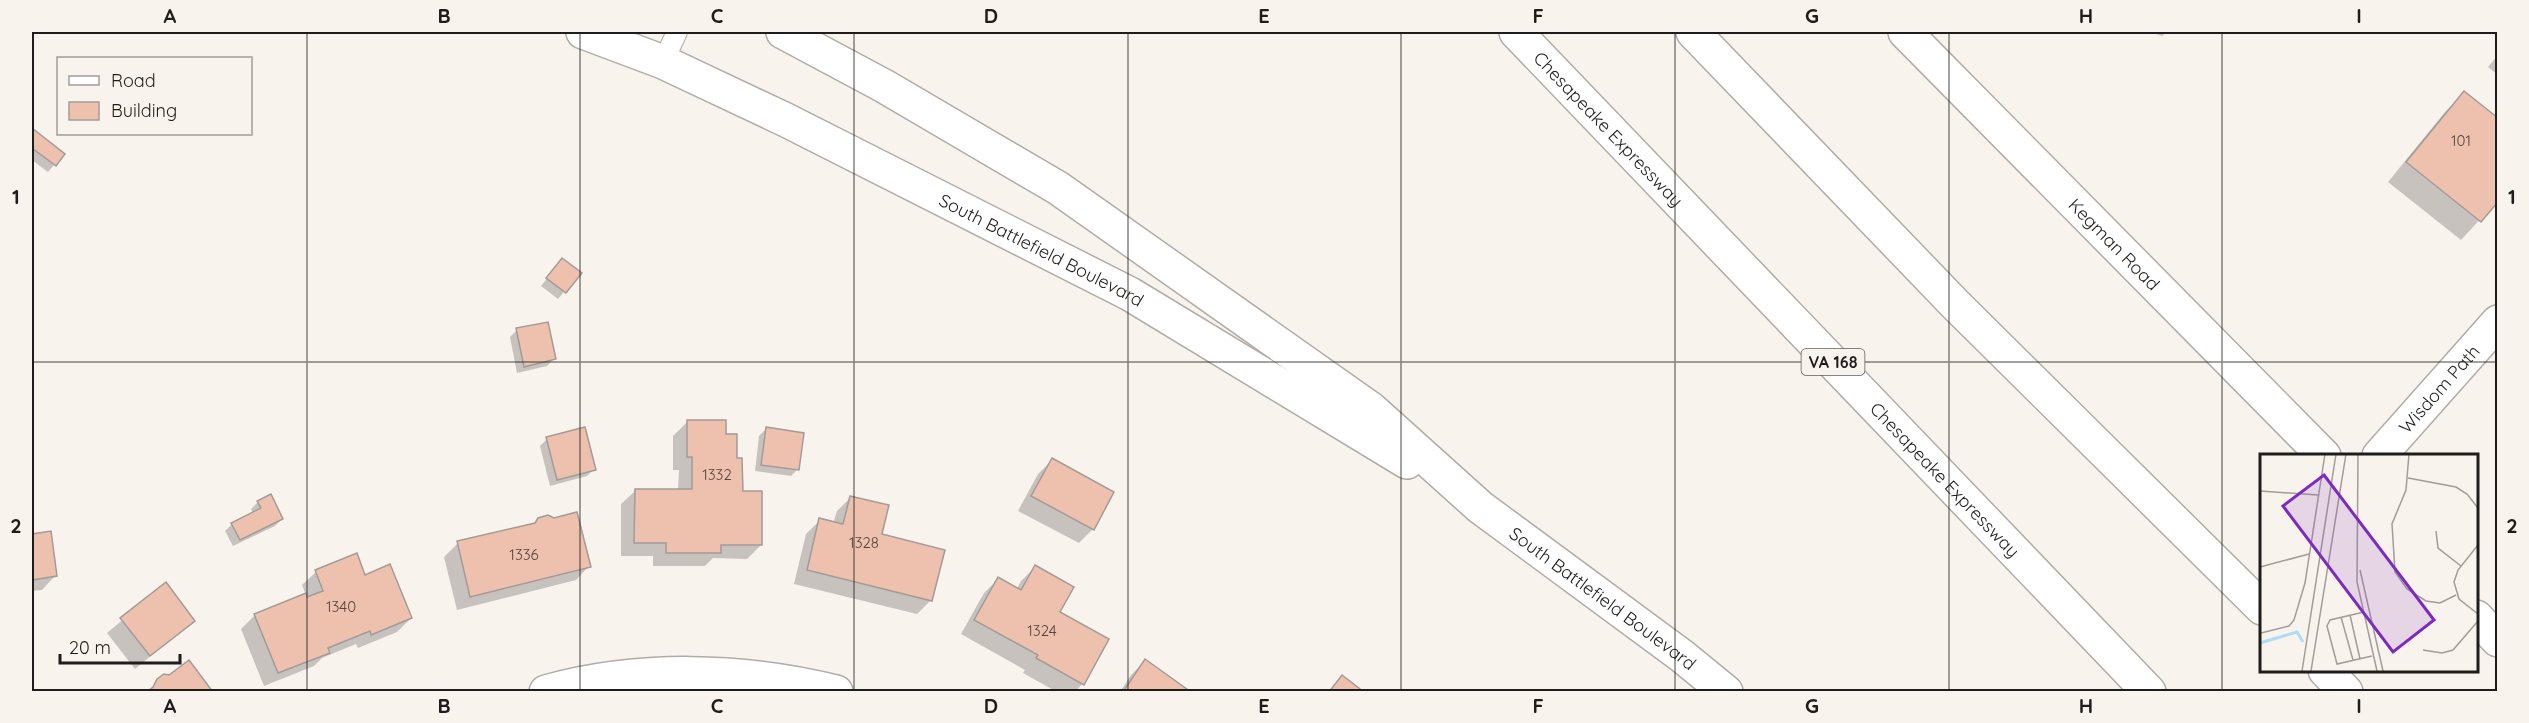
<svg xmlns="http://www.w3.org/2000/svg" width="2529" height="723" font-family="Quicksand,sans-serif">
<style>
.shadow{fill:#0003}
.building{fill:#eec0ae;stroke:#a39b98;stroke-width:1.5}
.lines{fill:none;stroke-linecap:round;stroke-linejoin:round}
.service-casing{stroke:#b1aca7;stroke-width:22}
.minor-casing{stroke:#b1aca7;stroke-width:36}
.primary-casing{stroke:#b1aca7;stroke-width:36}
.motorway-casing{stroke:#b1aca7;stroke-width:36}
.service{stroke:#fff;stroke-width:20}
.minor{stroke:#fff;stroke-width:33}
.primary{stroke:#fff;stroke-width:33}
.motorway{stroke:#fff;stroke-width:33}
.grid{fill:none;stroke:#1f1d1b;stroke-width:1.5;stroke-opacity:0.55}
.labels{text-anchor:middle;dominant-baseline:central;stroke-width:4.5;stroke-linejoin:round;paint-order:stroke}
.number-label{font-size:15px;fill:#534640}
.shield{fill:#f9f3ed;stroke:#605d5a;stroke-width:1.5}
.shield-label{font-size:16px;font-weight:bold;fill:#1f1d1b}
.street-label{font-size:18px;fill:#1f1d1b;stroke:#f9f3ed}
.inset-river{fill:none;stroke:#b1daf6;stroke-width:3}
.inset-road{fill:none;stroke:#a29d99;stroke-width:1.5}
.view{fill:#7b2cbf;fill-opacity:0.15;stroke:#7b2cbf;stroke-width:3}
.inset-edge{fill:none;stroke:#1f1d1b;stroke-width:3}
.neatline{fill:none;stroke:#1f1d1b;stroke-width:2}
.grid-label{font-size:20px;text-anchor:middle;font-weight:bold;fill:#1f1d1b}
</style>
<rect width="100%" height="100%" fill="#f9f3ed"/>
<g class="shadow">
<path d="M2150,32H2167L2162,36Z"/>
<path d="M2498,55V75L2488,67Z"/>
<path d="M2464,93L2498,200L2461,240L2388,182L2445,112Z"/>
<path d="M32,130L63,155L48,172L32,160Z"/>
<path d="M562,260L580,273L558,299L541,286Z"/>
<path d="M517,330L554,359L547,366L517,373L510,337Z"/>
<path d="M687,422L724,435L735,459L741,493L761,545L747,559L713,558L705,566H653V556H621V504L635,491L678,490L679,470H673V436Z"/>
<path d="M766,429L798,469L791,476L755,471L759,436Z"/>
<path d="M547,439L594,469L587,476L550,486L540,446Z"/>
<path d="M1052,460L1093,529L1079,543L1018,511L1038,474Z"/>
<path d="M851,497L931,600L917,614L794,584L806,534L820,520L833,524L837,511Z"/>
<path d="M258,502L282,519L275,526L233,546L225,531L232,524L253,514L251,509Z"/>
<path d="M49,533L55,576L42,590L32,591V536Z"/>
<path d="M458,543L589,566L576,580L457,610L444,557Z"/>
<path d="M1035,567L1058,612L1107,640L1082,684L1075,692H1057L1023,673L1025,670L961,634L984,593L998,579L1017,589L1021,581Z"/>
<path d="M316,572L411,618L397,632L358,648L356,644L322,658L314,666L264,686L241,629L255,615L306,595L302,585Z"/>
<path d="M165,584L193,621L135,669L107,633Z"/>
<path d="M1145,661L1189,692H1120L1131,675Z"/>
</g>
<g class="building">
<path d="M2464,91L2498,118V202L2481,222L2406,162Z"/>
<path d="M32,128L65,154L56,166L32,148Z"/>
<path d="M562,258L582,273L566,293L546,278Z"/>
<path d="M548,322L556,359L524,367L516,328Z"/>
<path d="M687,420H726V434H737V458H742L743,491H762V545H721V553H666V543H634L635,489H692V457H687Z"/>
<path d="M585,427L596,470L557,480L546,437Z"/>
<path d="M766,427L804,433L799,470L761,465Z"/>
<path d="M1052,458L1114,492L1094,530L1031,496Z"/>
<path d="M271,494L283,519L240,540L231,523L261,508L257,501Z"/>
<path d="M850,496L889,505L882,534L945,550L932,601L807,570L819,518L843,524Z"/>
<path d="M577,512L591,567L470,597L457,541L535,523L538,518L548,515L554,518Z"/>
<path d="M51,531L57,576L32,580V534Z"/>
<path d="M357,553L365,575L390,564L412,618L371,635L370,631L328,648L330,653L278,673L254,614L306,593L307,597L323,591L315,570Z"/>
<path d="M1035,565L1074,587L1060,612L1109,639L1084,685L1036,658L1038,655L974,620L998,577L1021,590Z"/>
<path d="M166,582L195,621L150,656L120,618Z"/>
<path d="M1145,659L1191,692H1123Z"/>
<path d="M189,660L213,692H147L153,687L157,679L164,674L169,675Z"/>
<path d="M1342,675L1360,689L1358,692H1329Z"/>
</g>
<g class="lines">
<g class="service-casing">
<path id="service" d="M663,62L677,32"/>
</g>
<g class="minor-casing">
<g id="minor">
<path id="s1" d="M1905,32L2324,456"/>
<path id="s2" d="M2379,456L2498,322"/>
<path d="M2476,617L2498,640"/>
<path d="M546,692C639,666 743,669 836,692"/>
</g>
</g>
<g class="primary-casing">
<g id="primary">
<path id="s3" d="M583,32L663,62L786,120L1130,294L1407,462"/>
<path id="s4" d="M783,32L884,86L1058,188L1371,409L1480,507L1682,656L1726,692"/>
</g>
</g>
<g class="motorway-casing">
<g id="motorway">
<path id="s5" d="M1516,32L2149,692"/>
<path d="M1693,32L1955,304L2262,608"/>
<path d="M2325,670L2346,692"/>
</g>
</g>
<use href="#service" class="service"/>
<use href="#minor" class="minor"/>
<use href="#primary" class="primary"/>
<use href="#motorway" class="motorway"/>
</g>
<path class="grid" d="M307,32V692M580,32V692M854,32V692M1128,32V692M1401,32V692M1675,32V692M1949,32V692M2222,32V692M32,362H2498"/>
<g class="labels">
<g class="number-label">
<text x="2461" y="140">101</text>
<text x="717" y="474">1332</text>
<text x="864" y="542">1328</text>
<text x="524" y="554">1336</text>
<text x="341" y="606">1340</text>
<text x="1042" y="630">1324</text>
</g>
<rect class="shield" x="1801.5" y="349" width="63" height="26" rx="4.5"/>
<g class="shield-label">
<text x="1833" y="362">VA 168</text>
</g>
<g class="street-label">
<text stroke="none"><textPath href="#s5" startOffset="134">Chesapeake Expressway</textPath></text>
<text stroke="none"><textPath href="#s1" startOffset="298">Kegman Road</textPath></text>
<text stroke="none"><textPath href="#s3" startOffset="508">South Battlefield Boulevard</textPath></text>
<text stroke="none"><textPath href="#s2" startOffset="90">Wisdom Path</textPath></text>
<text stroke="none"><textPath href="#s5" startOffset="620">Chesapeake Expressway</textPath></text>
<text stroke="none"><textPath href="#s4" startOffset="999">South Battlefield Boulevard</textPath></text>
</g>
</g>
<g transform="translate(2260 454)">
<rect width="218" height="218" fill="#f9f3ed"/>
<path class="inset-river" d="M0,189L37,178L43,188"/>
<path class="inset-road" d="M98,0L97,128L117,217M149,0L146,36L132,70L135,118L147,135L166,147L180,149L196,141M148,24L196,33L207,40L218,54M0,37L58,41M176,77L178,94L201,112M218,91L198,116L194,128L199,145L218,160M0,113L49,100M100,116L123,217M104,158L70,166L67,172L77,210L112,202M90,161L100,205M81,163L93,206M1,179L29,172L34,166L45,129L65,0M163,196L182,199L193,196L218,167M42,217L76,0M51,217L86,0"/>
<path class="view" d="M64,21L174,166L133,198L23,52Z"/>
<rect width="218" height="218" class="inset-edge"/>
</g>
<rect width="2529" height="723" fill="none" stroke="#f9f3ed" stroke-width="66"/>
<rect x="57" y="57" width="195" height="78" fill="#f9f3ed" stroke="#a29d99" stroke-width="1.5"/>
<rect x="69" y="76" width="30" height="9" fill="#ffffff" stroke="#a29d99" stroke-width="1.5"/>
<text x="111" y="87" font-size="18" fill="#1f1d1b">Road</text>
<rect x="69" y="102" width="30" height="18" fill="#eec0ae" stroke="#a29d99" stroke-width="1.5"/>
<text x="111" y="117" font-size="18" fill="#1f1d1b">Building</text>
<path d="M60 654v9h120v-9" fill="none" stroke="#1f1d1b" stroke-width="3"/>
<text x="69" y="654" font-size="18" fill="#1f1d1b" stroke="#f9f3ed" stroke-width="4.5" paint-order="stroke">20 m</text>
<rect x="33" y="33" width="2463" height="657" class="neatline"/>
<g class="grid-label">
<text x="170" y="23">A</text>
<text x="444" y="23">B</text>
<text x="717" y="23">C</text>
<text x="991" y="23">D</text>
<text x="1264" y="23">E</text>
<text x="1538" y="23">F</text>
<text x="1812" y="23">G</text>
<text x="2086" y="23">H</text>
<text x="2359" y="23">I</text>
<text x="16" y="204">1</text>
<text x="2512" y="204">1</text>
<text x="16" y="533">2</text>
<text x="2512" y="533">2</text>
<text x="170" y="713">A</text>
<text x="444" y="713">B</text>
<text x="717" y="713">C</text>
<text x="991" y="713">D</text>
<text x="1264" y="713">E</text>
<text x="1538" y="713">F</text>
<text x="1812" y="713">G</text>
<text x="2086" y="713">H</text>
<text x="2359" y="713">I</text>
</g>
</svg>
